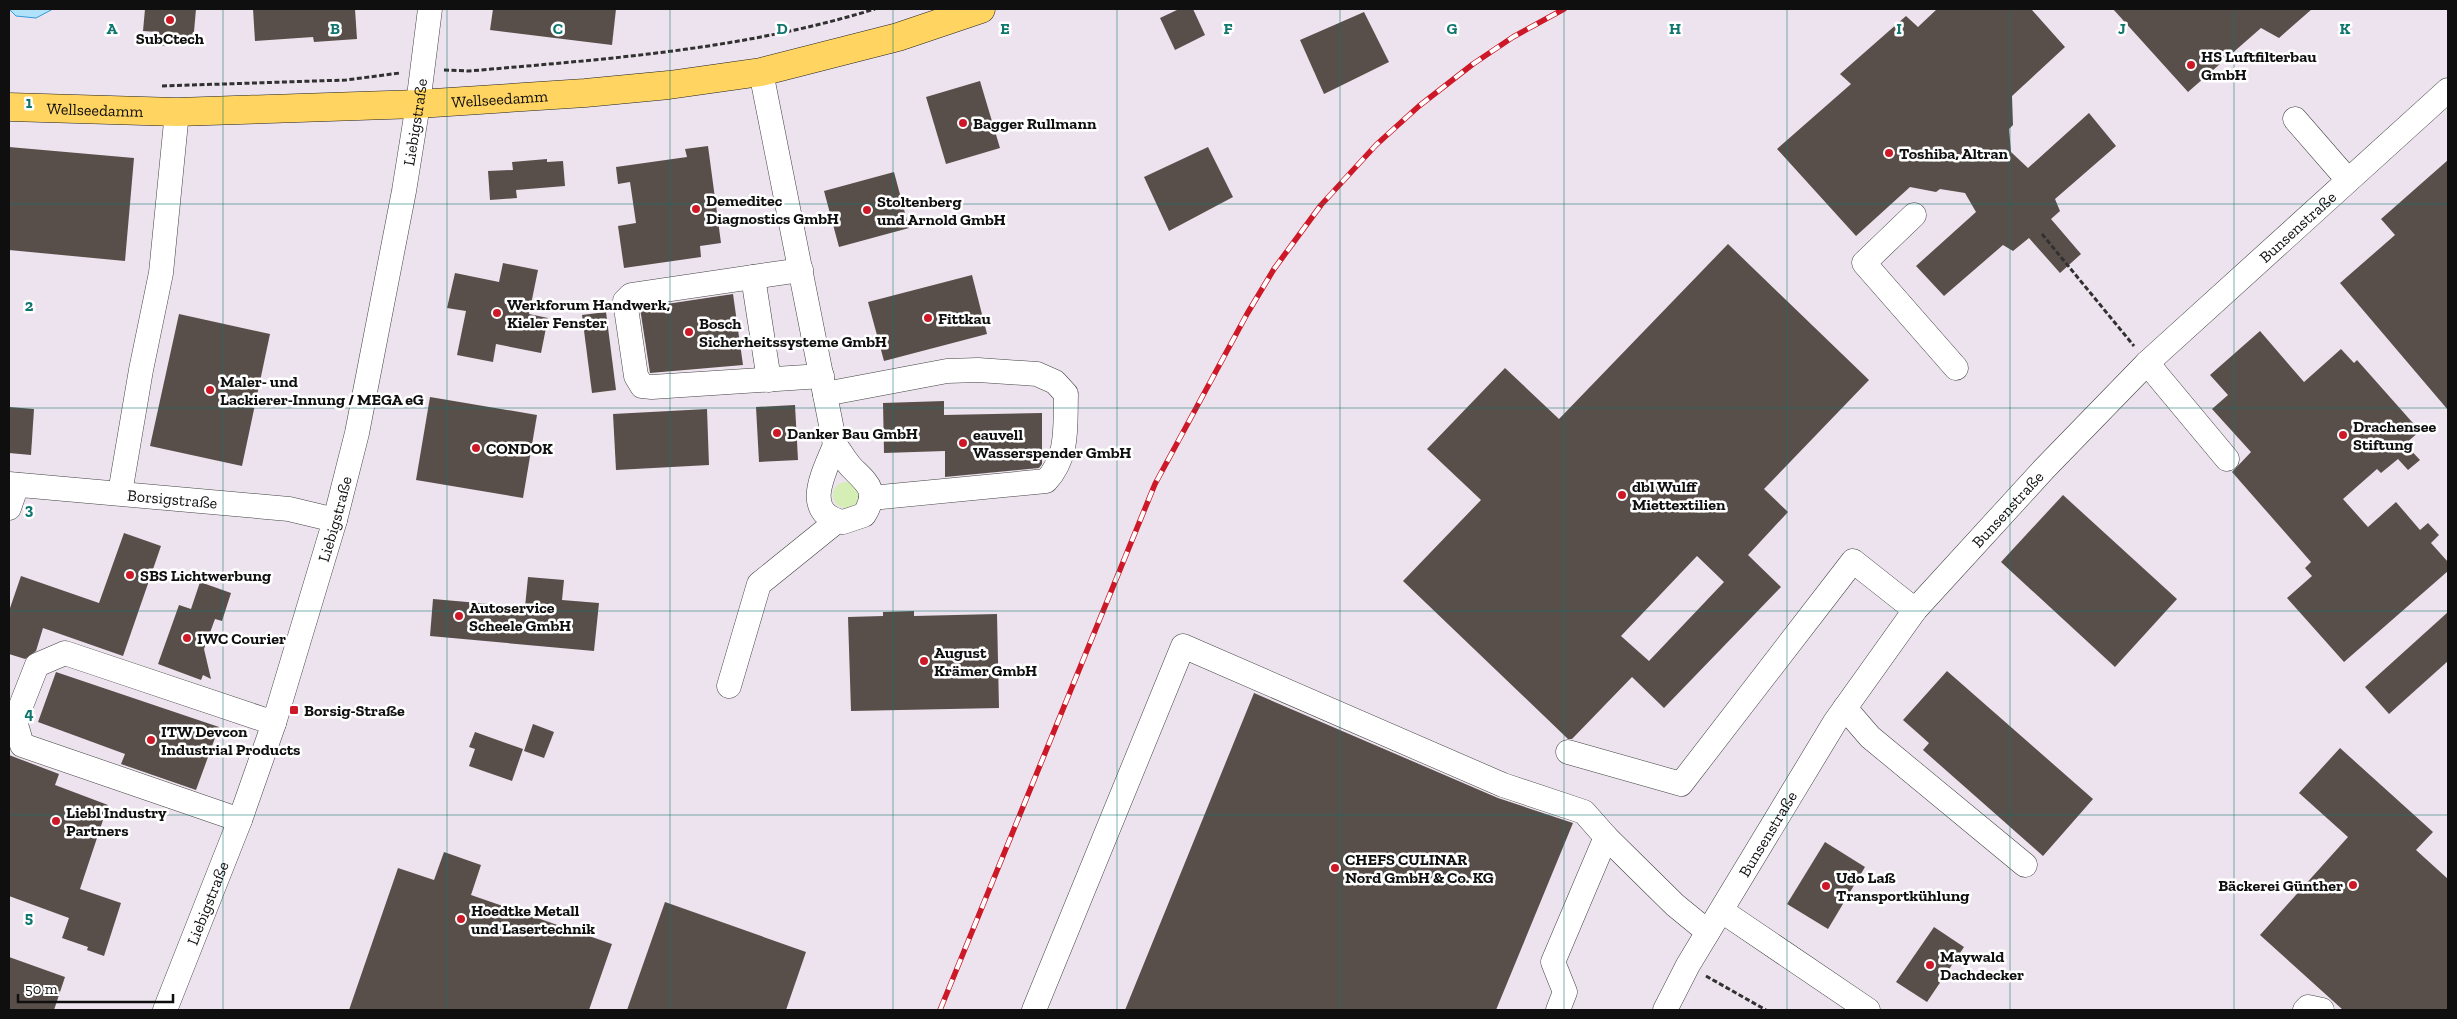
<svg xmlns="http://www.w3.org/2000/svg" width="2457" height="1019" font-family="'Zilla Slab',serif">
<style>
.industrial{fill:#ede3ee}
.green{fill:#d5eeb6}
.water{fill:#b0e2fc;stroke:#309bda}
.building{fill:#594f4a;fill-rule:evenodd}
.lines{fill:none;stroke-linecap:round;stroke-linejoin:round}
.minor-casing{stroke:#424242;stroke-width:25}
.major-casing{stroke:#202020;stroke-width:29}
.path{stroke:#313131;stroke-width:3;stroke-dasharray:5 2.5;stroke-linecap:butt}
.minor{stroke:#fff;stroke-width:24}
.major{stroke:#ffd461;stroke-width:28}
.rail-casing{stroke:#cd1927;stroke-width:5.5}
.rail{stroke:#fff;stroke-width:4;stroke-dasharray:11;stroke-linecap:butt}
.grid{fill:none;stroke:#0f766e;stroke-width:1;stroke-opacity:0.55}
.poi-dot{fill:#cd1927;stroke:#fff;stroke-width:2}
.labels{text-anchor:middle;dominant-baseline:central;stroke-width:5;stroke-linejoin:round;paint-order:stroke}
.poi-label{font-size:16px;font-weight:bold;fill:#0f0f0f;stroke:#fff;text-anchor:start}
.street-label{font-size:16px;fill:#0f0f0f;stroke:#fff}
.grid-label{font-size:16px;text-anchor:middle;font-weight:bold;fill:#0f766e;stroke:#fff;stroke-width:5;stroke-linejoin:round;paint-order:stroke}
</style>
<rect width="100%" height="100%" fill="#fffcf1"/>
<rect class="industrial" x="9" y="9" width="2439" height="1001"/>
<circle class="green" cx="846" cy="495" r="13"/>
<path class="water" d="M9,9H53L36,18L16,16Z"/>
<g class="building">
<path d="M145,9H196L193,43L157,46V32L143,31Z"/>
<path d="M253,9H355L357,39L314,42L313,37L255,41Z"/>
<path d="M493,9H616L612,45L490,30Z"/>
<path d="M1179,9H1193L1205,35L1175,50L1160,18Z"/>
<path d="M1937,9H2031L2065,47L2012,96L2013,125L2009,129L2011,152L2028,168L2089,113L2116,146L2055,199L2060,211L2051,219L2081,254L2060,273L2029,238L2013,251L2003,245L1944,296L1916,266L1976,212L1965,193L1940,189L1936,192L1910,187L1856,236L1777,149L1851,84L1840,74L1906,16L1918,27Z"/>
<path d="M2113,9H2312L2279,38L2261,28L2188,92Z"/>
<path d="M1364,12L1389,62L1324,94L1300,40Z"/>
<path d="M980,81L1000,148L946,164L926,97Z"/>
<path d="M708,146L721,243L700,246L701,257L624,268L618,226L636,223L630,182L618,184L616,167L687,157L685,149Z"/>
<path d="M9,147L134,158L125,261L9,250Z"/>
<path d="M1208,147L1233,197L1169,231L1144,177Z"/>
<path d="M547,159V162L563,161L565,186L516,190L517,198L490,200L488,171L513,170L512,162Z"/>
<path d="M2448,160V410L2340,283L2395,235L2381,219Z"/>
<path d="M894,172L909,228L839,247L824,191Z"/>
<path d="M1728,244L1869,380L1764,489L1788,512L1748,555L1781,587L1664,708L1632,677L1572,739H1568L1403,581L1481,500L1427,449L1505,368L1559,419ZM1697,556L1724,582L1649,661L1621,636Z"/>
<path d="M503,263L538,270L529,314L548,318L541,353L496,344L493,362L457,355L466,311L447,308L455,273L499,282Z"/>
<path d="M972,275L987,334L884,361L868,302Z"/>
<path d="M733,294L743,365L650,373L640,308Z"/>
<path d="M606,312L616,390L592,393L582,315Z"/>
<path d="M179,314L270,334L242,466L150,446Z"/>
<path d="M2260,331L2304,382L2341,349L2354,363L2357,360L2420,431L2405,444L2420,460L2408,470L2398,459L2381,473L2377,469L2343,499L2368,527L2396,502L2420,530L2428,523L2439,535L2431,543L2448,562V571L2344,662L2287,598L2312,576L2305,568L2311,562L2232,472L2251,452L2212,409L2228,395L2210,375Z"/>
<path d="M430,397L537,415L523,498L416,480Z"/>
<path d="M944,401V415L1042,413V464L1039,468L945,477V451L884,453L883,403Z"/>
<path d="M795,405L798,460L759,462L756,407Z"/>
<path d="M9,407L34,409L31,455L9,453Z"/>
<path d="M707,409L709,465L616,470L613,414Z"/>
<path d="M2063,495L2177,599L2115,667L2001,562Z"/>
<path d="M124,533L161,546L123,656L43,628L36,651L25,659L9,654V611L21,576L99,603Z"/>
<path d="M528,577L564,580L562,600L599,603L594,651L430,636L433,599L525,607Z"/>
<path d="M200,582L231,593L222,621L215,619L204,649L211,679L203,675L201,680L158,664L179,605L191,609Z"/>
<path d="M914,611V616L997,614L999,708L851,711L848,617L883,616V612Z"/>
<path d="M2448,612V661L2389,714L2365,687Z"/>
<path d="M1947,671L2093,799L2043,856L1923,750L1929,743L1903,720Z"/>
<path d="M56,672L219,727L196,790L121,764L125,754L38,722Z"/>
<path d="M1254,693L1498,798L1573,823L1496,1010H1125Z"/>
<path d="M533,724L554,732L544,758L524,751Z"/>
<path d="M475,732L523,749L512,781L469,766L475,749L469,747Z"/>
<path d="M2340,748L2433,832L2416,850L2448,879V1010H2343L2260,935L2348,837L2299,793Z"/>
<path d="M9,755L59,774L55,785L108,805L80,889L121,903L104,956L87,950L88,947L62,938L69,918L9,896Z"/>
<path d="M1825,842L1865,867L1828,929L1787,904Z"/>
<path d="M444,852L481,865L471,895L612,944L589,1010H349L398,868L434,880Z"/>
<path d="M665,902L806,952L786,1010H627Z"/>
<path d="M1934,927L1964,947L1927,1002L1896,982Z"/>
<path d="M9,957L65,977L54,1010H9Z"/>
</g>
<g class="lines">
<g class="minor-casing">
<g id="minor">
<path d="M761,72L835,445C825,471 800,513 843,522L864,515C879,491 868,484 852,468C845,461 841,452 835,445"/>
<path d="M2295,119L2348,180"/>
<path d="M1914,215L1864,263L1956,368"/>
<path d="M801,270L631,295L625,301L636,376L642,386L652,387L822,376"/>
<path d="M753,277L769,380"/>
<path d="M2147,363L2227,459"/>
<path d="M825,394L947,371L978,370L1037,374L1055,382L1066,394C1065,427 1069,456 1046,481L871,498"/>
<path id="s1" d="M9,484L289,509L335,520"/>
<path d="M120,493L141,370L161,273L177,112"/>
<path d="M9,508L17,485"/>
<path d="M729,686L759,584L837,521"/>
<path d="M1845,708L1870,737L2025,865"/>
<path d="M1568,752L1681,784L1853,561L1915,610"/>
<path d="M240,820L22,745L15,721L37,665L65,653L274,723"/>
<path d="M1722,911L1868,1010"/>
<path id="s2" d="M165,1010L240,820L274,723L335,520L357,433L404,191L418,104L430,9"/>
<path d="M1034,1010L1183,646L1503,785L1584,812L1606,837"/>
<path d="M1558,1010L1565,992L1553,962L1606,837L1675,905L1708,932"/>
<path id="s3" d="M1665,1010L1688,965L1835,722L1915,610L2044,469L2147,363L2448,90"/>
<path d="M2305,1010L2308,1007L2322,1010"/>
</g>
</g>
<g class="major-casing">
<g id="major">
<path id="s4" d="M9,107L177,112L418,104L585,93L669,85L761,72L898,37L981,9"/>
</g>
</g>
<g class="path">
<path d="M444,70L469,71C607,59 741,50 875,9"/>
<path d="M162,86L346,80L400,73"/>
<path d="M2042,234L2134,346"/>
<path d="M1706,976L1766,1010"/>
</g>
<use href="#minor" class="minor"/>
<use href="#major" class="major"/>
<g class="rail-casing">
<path id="rail" d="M940,1010L1155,484L1247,314L1274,269L1321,205L1376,145L1419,106L1473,64L1513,37L1564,9"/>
</g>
<use href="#rail" class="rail"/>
</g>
<path class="grid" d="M223,9V1010M447,9V1010M670,9V1010M893,9V1010M1117,9V1010M1340,9V1010M1564,9V1010M1787,9V1010M2010,9V1010M2234,9V1010M9,204H2448M9,408H2448M9,611H2448M9,815H2448"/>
<g class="poi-dot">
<circle cx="170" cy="20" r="5"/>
<circle cx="2191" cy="65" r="5"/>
<circle cx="963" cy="123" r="5"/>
<circle cx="1889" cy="153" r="5"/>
<circle cx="696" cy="209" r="5"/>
<circle cx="867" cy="210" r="5"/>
<circle cx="497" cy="313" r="5"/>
<circle cx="928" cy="318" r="5"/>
<circle cx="689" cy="332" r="5"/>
<circle cx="210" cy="390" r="5"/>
<circle cx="777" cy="433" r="5"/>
<circle cx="2343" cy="435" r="5"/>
<circle cx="963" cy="443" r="5"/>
<circle cx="476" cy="448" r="5"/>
<circle cx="1622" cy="495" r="5"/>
<circle cx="130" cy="575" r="5"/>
<circle cx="459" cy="616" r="5"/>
<circle cx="187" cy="638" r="5"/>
<circle cx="924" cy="661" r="5"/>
<rect x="289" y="705" width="10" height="10" rx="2.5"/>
<circle cx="151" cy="740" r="5"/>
<circle cx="56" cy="821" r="5"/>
<circle cx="1335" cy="868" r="5"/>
<circle cx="2353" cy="885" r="5"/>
<circle cx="1826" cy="886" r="5"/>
<circle cx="461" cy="919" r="5"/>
<circle cx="1930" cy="965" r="5"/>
</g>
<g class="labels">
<g class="poi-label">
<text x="170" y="38" text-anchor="middle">SubCtech</text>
<text x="2201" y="56">HS Luftfilterbau<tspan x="2201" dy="18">GmbH</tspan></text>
<text x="973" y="123">Bagger Rullmann</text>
<text x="1899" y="153">Toshiba, Altran</text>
<text x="706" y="200">Demeditec<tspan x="706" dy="18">Diagnostics GmbH</tspan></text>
<text x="877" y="201">Stoltenberg<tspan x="877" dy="18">und Arnold GmbH</tspan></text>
<text x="507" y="304">Werkforum Handwerk,<tspan x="507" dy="18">Kieler Fenster</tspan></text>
<text x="938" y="318">Fittkau</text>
<text x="699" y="323">Bosch<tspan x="699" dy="18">Sicherheitssysteme GmbH</tspan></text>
<text x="220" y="381">Maler- und<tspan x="220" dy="18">Lackierer-Innung / MEGA eG</tspan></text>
<text x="2353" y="426">Drachensee<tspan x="2353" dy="18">Stiftung</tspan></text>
<text x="787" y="433">Danker Bau GmbH</text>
<text x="973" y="434">eauvell<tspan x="973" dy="18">Wasserspender GmbH</tspan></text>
<text x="486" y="448">CONDOK</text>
<text x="1632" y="486">dbl Wulff<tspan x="1632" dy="18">Miettextilien</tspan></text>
<text x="140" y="575">SBS Lichtwerbung</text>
<text x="469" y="607">Autoservice<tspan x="469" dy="18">Scheele GmbH</tspan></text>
<text x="197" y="638">IWC Courier</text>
<text x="934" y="652">August<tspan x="934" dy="18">Krämer GmbH</tspan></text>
<text x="304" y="710">Borsig-Straße</text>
<text x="161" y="731">ITW Devcon<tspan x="161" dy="18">Industrial Products</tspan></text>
<text x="66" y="812">Liebl Industry<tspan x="66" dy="18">Partners</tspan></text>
<text x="1345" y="859">CHEFS CULINAR<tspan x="1345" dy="18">Nord GmbH &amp; Co. KG</tspan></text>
<text x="1836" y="877">Udo Laß<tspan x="1836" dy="18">Transportkühlung</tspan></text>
<text x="2343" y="885" text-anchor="end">Bäckerei Günther</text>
<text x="471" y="910">Hoedtke Metall<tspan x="471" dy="18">und Lasertechnik</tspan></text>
<text x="1940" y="956">Maywald<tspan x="1940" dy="18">Dachdecker</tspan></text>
</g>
<g class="street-label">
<text stroke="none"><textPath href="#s4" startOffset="491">Wellseedamm</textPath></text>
<text stroke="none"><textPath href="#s4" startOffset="86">Wellseedamm</textPath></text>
<text stroke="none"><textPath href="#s2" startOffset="925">Liebigstraße</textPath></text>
<text stroke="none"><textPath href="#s3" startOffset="1014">Bunsenstraße</textPath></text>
<text stroke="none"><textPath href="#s1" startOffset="164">Borsigstraße</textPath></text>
<text stroke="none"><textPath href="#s3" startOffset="609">Bunsenstraße</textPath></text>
<text stroke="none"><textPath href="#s2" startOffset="520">Liebigstraße</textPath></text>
<text stroke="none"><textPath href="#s3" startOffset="204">Bunsenstraße</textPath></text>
<text stroke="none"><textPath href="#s2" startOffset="115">Liebigstraße</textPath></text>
</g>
</g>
<g class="grid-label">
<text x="112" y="34">A</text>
<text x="335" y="34">B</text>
<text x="558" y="34">C</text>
<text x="782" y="34">D</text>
<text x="1005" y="34">E</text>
<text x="1228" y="34">F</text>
<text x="1452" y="34">G</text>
<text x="1675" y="34">H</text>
<text x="1899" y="34">I</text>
<text x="2122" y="34">J</text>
<text x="2345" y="34">K</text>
<text x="29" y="108">1</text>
<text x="29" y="311">2</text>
<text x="29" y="515">3</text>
<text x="29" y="719">4</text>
<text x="29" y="923">5</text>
</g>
<rect width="2457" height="1019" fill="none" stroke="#0f0f0f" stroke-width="20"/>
<path d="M18 994v8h155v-8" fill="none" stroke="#0f0f0f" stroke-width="2.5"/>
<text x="25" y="994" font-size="15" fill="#0f0f0f" stroke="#ffffff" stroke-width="4" paint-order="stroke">50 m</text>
</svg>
